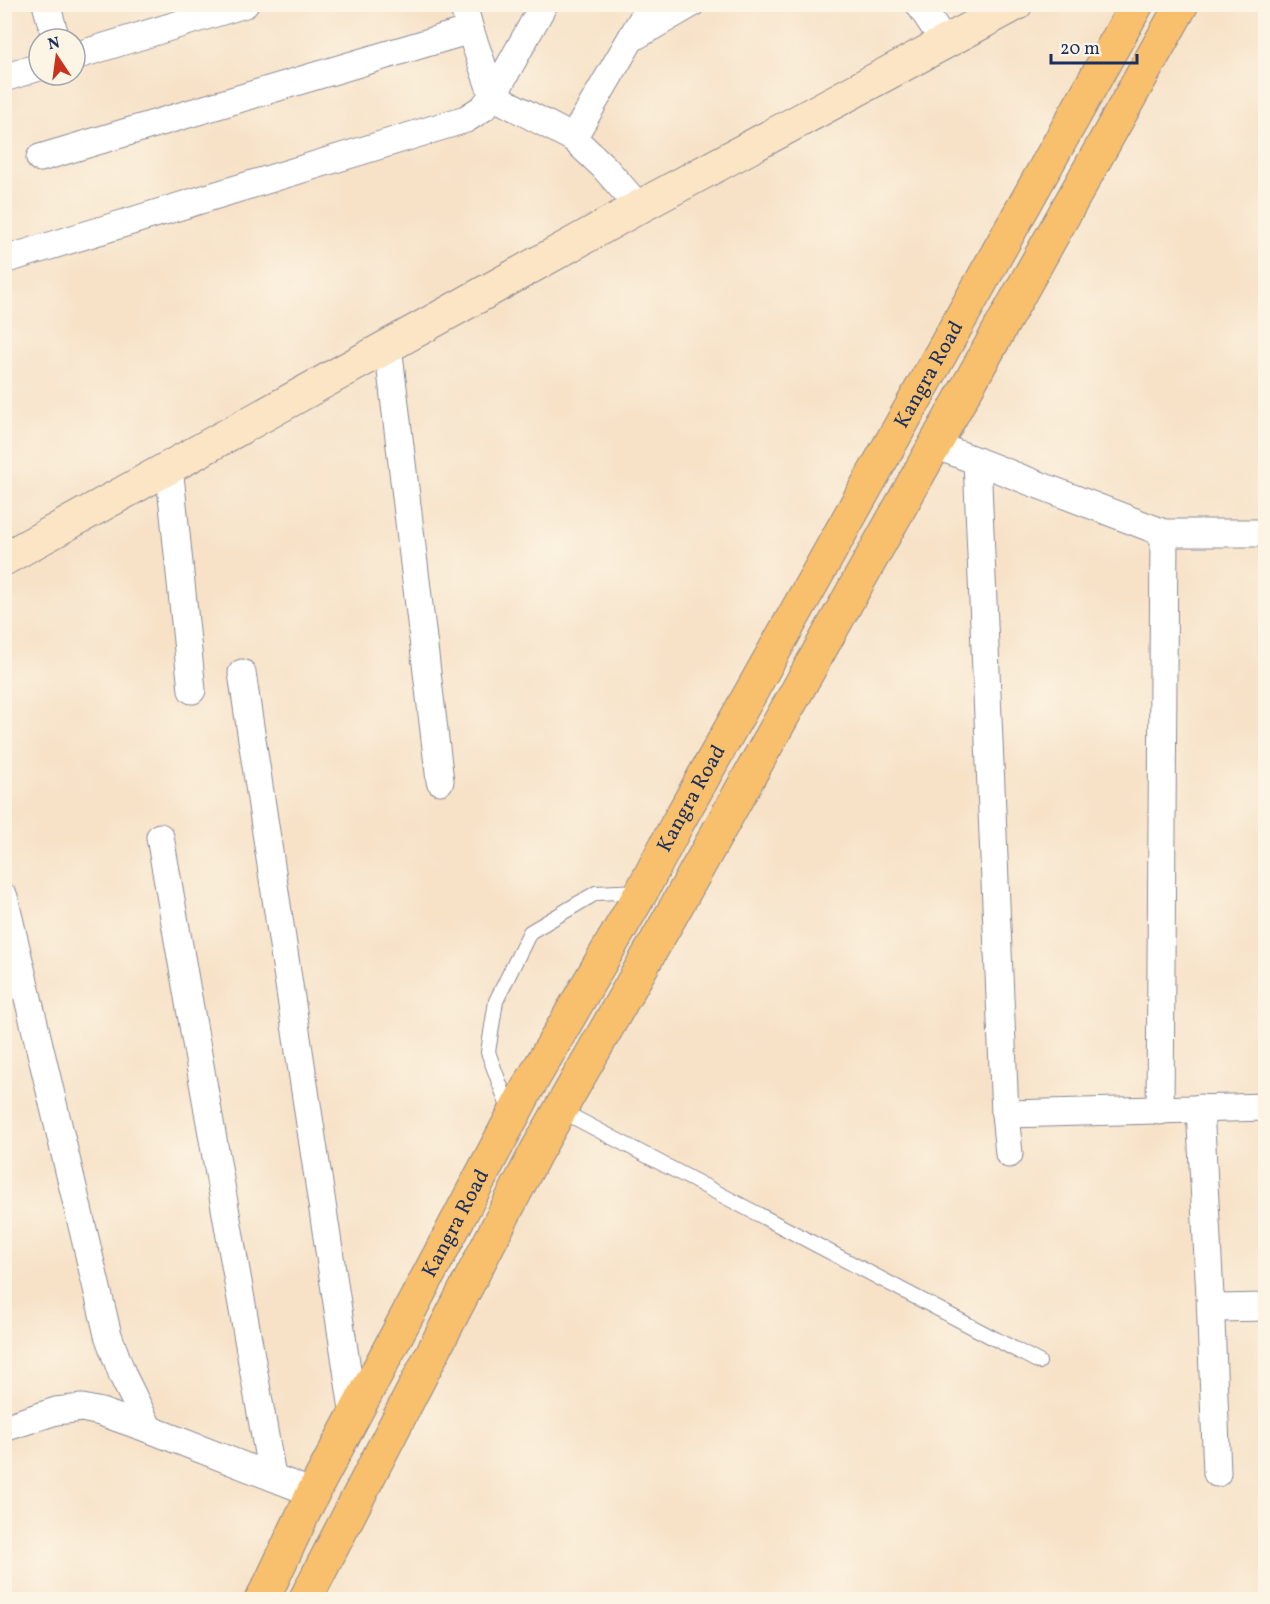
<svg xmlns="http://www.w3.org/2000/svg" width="1270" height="1604" font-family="Vollkorn,serif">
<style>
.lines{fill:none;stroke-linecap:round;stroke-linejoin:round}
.lane-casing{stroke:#898893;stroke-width:16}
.street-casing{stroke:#898893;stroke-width:29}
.secondary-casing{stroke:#898893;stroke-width:35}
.primary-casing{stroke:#898893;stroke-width:35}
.lane{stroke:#fff;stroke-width:14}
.street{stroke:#fff;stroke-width:27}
.secondary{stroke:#fce5c4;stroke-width:33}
.primary{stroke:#f8bf6c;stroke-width:33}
.labels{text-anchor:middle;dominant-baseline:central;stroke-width:6;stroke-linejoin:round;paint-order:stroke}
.street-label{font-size:21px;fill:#1b2f5e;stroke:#fcf5e5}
</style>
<rect width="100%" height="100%" fill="#fcf5e5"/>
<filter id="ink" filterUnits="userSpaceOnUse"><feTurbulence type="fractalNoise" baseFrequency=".0167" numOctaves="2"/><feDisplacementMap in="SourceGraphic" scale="12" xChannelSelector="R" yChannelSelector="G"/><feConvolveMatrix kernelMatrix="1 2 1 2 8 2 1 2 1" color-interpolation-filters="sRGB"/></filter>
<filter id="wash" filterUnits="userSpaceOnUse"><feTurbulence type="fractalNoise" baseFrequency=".008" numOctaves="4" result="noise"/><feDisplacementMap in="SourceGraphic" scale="24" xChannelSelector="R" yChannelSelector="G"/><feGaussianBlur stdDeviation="1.35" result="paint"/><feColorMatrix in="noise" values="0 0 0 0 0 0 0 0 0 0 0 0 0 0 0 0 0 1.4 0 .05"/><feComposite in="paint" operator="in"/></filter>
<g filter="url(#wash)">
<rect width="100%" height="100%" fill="#f7e2c8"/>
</g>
<g filter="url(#ink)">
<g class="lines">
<g class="lane-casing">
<g id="lane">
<path d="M560,1110L1039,1362"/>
<path d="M510,1112L488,1052L496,1001L530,932L596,893L640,891"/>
</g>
</g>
<g class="street-casing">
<g id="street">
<path d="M46,4L56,39"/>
<path d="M463,4L470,30L493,96L573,138L604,167L639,207"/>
<path d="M919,4L945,43"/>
<path d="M634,37L691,4"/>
<path d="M75,56L245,4"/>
<path d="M4,78L39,67"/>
<path d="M573,138L651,4"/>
<path d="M40,158L470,30"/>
<path d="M4,260L466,119L483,108L493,96L544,4"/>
<path d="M388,346L440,781"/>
<path d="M935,445L1164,533H1266"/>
<path d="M977,461L1005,1114L1009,1154"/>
<path d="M169,466L192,690"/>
<path d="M242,673L354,1416"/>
<path d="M160,837L272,1476"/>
<path d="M4,897L108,1335L123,1376L149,1429"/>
<path d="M1200,1108L1210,1296L1214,1304L1220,1308L1266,1307"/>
<path d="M1160,1111L1164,533"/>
<path d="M1005,1114L1266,1107"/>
<path d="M1210,1296L1217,1473"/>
<path d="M4,1428L56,1411L82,1408L101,1412L149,1429L313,1493"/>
</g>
</g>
<g class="secondary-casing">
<path id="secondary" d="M4,559L639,207L1016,4"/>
</g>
<g class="primary-casing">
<g id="primary">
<path id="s1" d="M261,1600L270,1584L313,1493L526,1091L642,891L677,824L1137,4"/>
<path d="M305,1600L536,1152L677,905L1182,4"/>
</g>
</g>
<use href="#lane" class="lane"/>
<use href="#street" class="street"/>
<use href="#secondary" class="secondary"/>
<use href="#primary" class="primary"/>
</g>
</g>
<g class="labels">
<g class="street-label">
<text stroke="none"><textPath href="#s1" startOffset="1396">Kangra Road</textPath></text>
<text stroke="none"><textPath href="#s1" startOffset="910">Kangra Road</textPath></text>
<text stroke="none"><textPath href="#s1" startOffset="424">Kangra Road</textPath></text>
</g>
</g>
<rect width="1270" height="1604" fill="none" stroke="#fcf5e5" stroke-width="24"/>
<g transform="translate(57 57) rotate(347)"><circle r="28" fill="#fcf5e5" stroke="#a2a6af" stroke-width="1.5"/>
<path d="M0-4.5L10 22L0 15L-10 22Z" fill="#c8321e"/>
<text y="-9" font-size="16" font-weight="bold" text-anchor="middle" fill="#1b2f5e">N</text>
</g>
<path d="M1051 54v9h86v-9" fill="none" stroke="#1b2f5e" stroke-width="3"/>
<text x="1060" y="54" font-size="18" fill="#1b2f5e" stroke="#fcf5e5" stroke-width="4.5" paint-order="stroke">20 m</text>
</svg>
